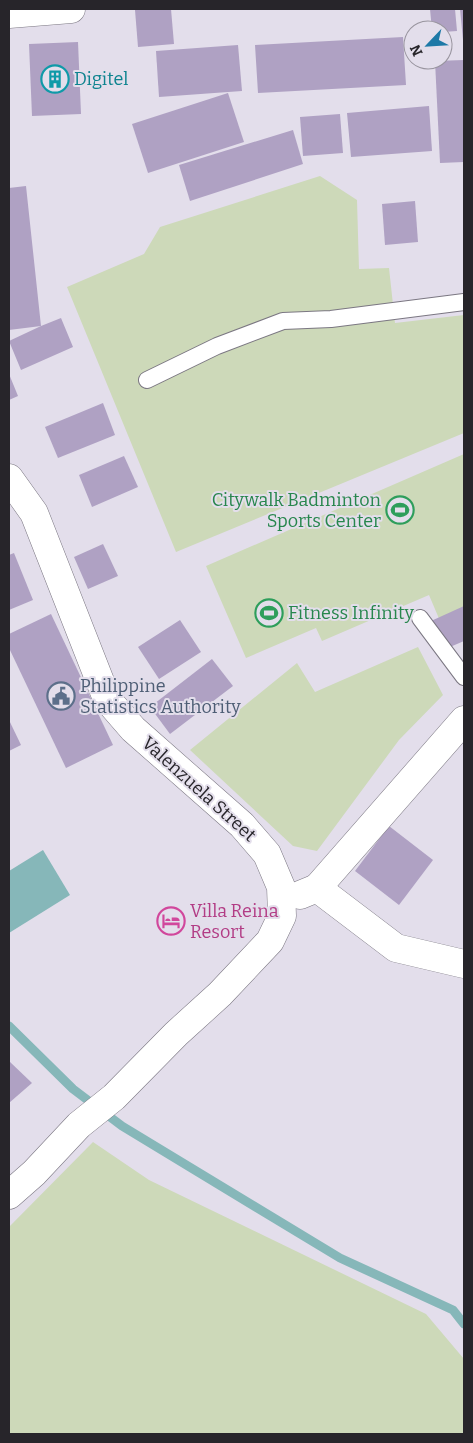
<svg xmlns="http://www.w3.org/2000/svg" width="473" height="1443" font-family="Bitter,serif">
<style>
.green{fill:#cdd9b9}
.water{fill:#86b7b9}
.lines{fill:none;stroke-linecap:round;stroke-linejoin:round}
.stream{stroke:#86b7b9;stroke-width:9}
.building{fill:#afa1c3}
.lane-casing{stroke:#7b7782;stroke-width:18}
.street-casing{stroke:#7b7782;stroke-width:29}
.lane{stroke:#fff;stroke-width:16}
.street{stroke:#fff;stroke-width:28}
.labels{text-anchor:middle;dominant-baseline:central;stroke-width:4;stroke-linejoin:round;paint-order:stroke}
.culture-label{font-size:18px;fill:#0d838f;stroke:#e3deeb;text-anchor:start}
.leisure-label{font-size:18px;fill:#27864d;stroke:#e3deeb;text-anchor:end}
.service-label{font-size:18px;fill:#4e5e75;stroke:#e3deeb;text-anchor:start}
.street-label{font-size:18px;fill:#27252a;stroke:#e3deeb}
.hotel-label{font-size:18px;fill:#b23c85;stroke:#e3deeb;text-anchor:start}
</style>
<rect width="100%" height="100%" fill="#e3deeb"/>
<g class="green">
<path d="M320,176L357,200L359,269L389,268L395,323L464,315V433L176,552L67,287L144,254L160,227Z"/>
<path d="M464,454V618L443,628L429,595L322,641L316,628L246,658L206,566Z"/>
<path d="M418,647L443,695L399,740L317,851L293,846L190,750L297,663L315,692Z"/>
<path d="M93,1142L149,1180L426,1314L464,1359V1434H9V1227Z"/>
</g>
<path class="water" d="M43,850L70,895L9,933V871Z"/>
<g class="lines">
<path class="stream" d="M9,1026L73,1089L122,1126L340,1258L453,1310L464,1324"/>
</g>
<g class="building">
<path d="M148,9H171L174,44L138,47L135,10Z"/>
<path d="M430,9H455L457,31L443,32V30H432Z"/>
<path d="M460,9H464V40H463Z"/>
<path d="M403,37L406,85L258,93L255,45Z"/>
<path d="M78,42L81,114L32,116L29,44Z"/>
<path d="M238,45L242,91L159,97L156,51Z"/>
<path d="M464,60V162L440,163L435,61Z"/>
<path d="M228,93L244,142L148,173L132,124Z"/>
<path d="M429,106L432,151L351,157L347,113Z"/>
<path d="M340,114L343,153L303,156L300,117Z"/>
<path d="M293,130L303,164L190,201L179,165Z"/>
<path d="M26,186L41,326L61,318L73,347L21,370L9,341L41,326L9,330V188Z"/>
<path d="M415,201L418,242L385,245L382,204Z"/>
<path d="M9,374L18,396L9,400Z"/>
<path d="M103,403L115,435L58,458L45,427Z"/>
<path d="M124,456L138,487L92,507L79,475Z"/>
<path d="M103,544L118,576L88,589L74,557Z"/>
<path d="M14,553L33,600L9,610V555Z"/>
<path d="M464,606V641L443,650L431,621Z"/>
<path d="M51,614L113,745L66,768L9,648V634Z"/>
<path d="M180,620L201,652L159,679L138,647Z"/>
<path d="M212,659L233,686L170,734L150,707Z"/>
<path d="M9,720L21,745L9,751Z"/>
<path d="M389,826L433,860L399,905L355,871Z"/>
<path d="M9,1061L32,1083L9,1103Z"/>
</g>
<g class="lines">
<g class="lane-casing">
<g id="lane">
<path d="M147,380L217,346L283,321L331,319L464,302"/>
<path d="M420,618L464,677"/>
</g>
</g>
<g class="street-casing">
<g id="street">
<path d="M9,14L71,9"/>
<path d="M9,478L34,513L107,699L133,729L242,825L267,854L281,887L282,916L270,941L220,994L176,1034L114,1097L79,1125L34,1173L9,1195"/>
<path d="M317,888L464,720"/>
<path d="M300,895L317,888L396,948L464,964"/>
</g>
</g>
<use href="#lane" class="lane"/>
<use href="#street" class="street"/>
</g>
<defs>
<g id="building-ring" transform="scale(1.4375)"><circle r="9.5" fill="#e3deeb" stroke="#0f9aa8" stroke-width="1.5"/><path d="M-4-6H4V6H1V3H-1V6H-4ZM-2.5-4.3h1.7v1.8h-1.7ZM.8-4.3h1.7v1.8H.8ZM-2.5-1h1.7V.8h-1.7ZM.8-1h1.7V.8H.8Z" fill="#0f9aa8"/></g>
<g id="stadium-ring" transform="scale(1.4375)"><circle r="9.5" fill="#e3deeb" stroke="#2e9e5b" stroke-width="1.5"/><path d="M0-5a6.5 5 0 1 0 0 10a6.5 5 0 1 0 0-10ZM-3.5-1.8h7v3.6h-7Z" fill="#2e9e5b"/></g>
<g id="civic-ring" transform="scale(1.4375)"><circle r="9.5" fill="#e3deeb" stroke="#5c6f8a" stroke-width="1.5"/><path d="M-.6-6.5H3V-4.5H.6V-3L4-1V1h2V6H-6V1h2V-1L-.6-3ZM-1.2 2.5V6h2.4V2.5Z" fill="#5c6f8a"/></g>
<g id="hotel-ring" transform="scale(1.4375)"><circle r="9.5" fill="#e3deeb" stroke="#d1479c" stroke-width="1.5"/><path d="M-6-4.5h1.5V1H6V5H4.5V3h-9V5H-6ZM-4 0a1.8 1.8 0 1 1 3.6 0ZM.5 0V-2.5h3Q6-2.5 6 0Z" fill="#d1479c"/></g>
</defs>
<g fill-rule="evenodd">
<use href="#building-ring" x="55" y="79"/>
<use href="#stadium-ring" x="400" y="510"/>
<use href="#stadium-ring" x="269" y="613"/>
<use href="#civic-ring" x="61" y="696"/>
<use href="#hotel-ring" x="171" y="921"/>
</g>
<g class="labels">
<g class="culture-label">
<text x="74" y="79">Digitel</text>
</g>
<g class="leisure-label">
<text x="381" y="500">Citywalk Badminton<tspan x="381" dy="21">Sports Center</tspan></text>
<text x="288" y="613" text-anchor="start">Fitness Infinity</text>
</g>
<g class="service-label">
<text x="80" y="686">Philippine<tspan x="80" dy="21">Statistics Authority</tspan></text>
</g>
<g class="street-label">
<text transform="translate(199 789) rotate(42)">Valenzuela Street</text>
</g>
<g class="hotel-label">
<text x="190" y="911">Villa Reina<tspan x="190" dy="21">Resort</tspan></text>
</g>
</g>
<rect width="473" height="1443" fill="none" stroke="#27252a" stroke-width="20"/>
<g transform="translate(428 45) rotate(245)"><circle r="24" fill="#e3deeb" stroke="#98949e"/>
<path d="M0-4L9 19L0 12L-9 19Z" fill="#1d79a7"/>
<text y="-8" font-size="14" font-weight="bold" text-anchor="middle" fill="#27252a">N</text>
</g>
</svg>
